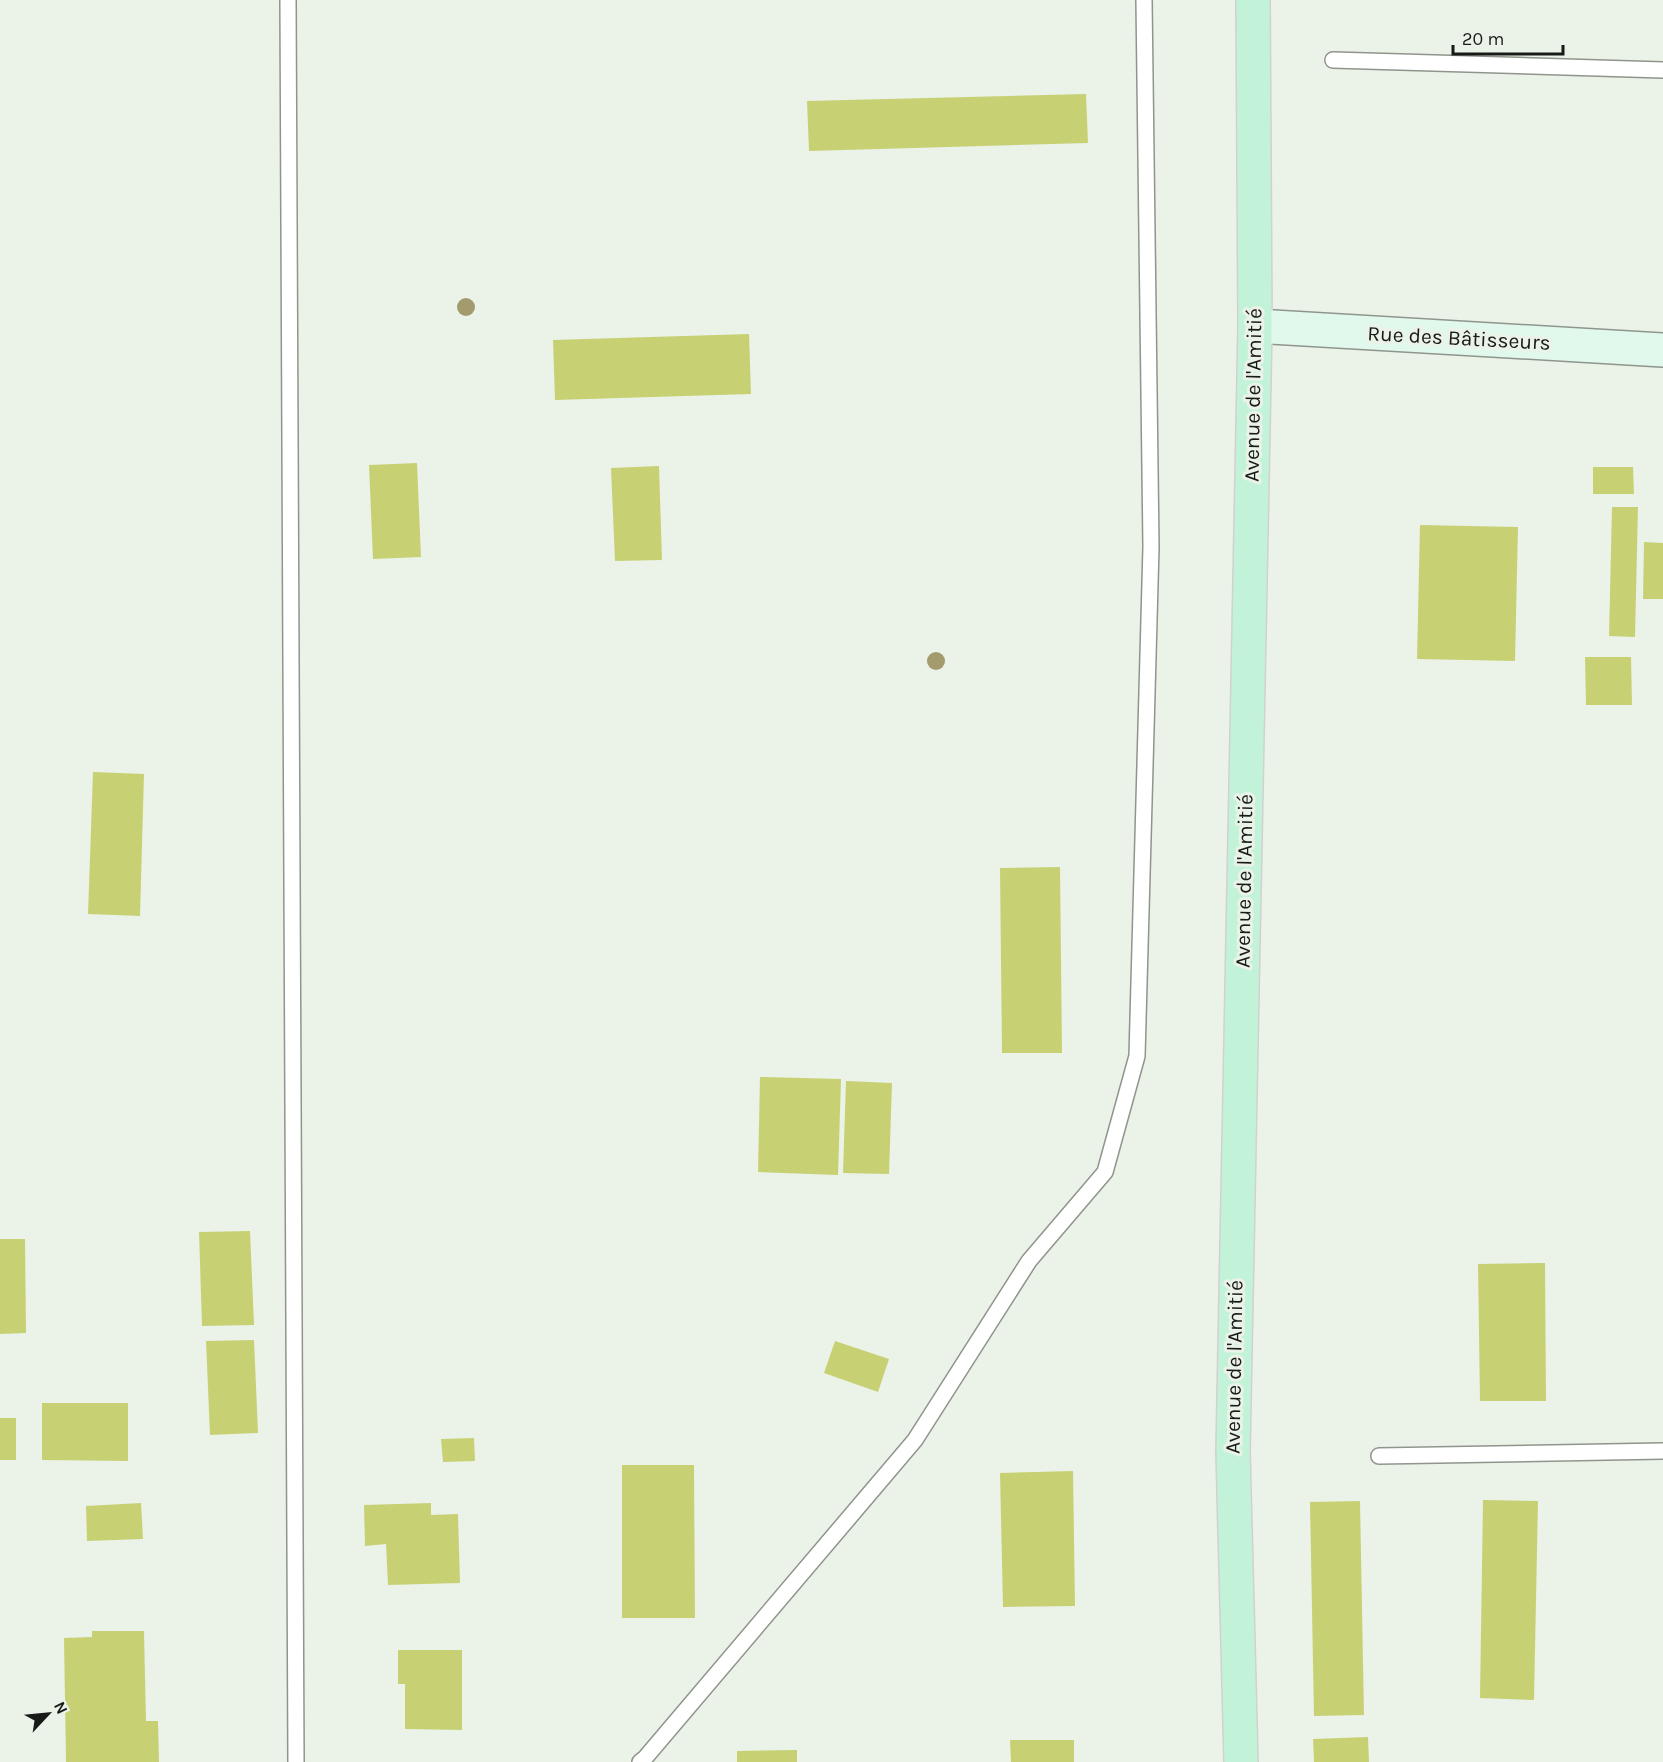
<svg xmlns="http://www.w3.org/2000/svg" width="1663" height="1762" font-family="Karla,sans-serif">
<style>
.building{fill:#c7d174}
.lines{fill:none;stroke-linecap:round;stroke-linejoin:round}
.lane-casing{stroke:#8f958c;stroke-width:18}
.secondary-casing{stroke:#8f958c;stroke-width:36}
.primary-casing{stroke:#d1d1d0;stroke-width:36}
.lane{stroke:#fff;stroke-width:15}
.secondary{stroke:#e1f9ec;stroke-width:33}
.primary{stroke:#c2f3d8;stroke-width:33}
.tree{fill:#a39b6e}
.labels{text-anchor:middle;dominant-baseline:central;stroke-width:6;stroke-linejoin:round;paint-order:stroke}
.street-label{font-size:21px;fill:#171a16;stroke:#ebf2e8}
</style>
<rect width="100%" height="100%" fill="#ebf2e8"/>
<g class="building">
<path d="M1086,94L1088,143L809,151L807,101Z"/>
<path d="M749,334L751,394L555,400L553,340Z"/>
<path d="M417,463L421,557L373,559L369,465Z"/>
<path d="M659,466L662,560L615,561L611,468Z"/>
<path d="M1593,467H1633L1634,494H1593Z"/>
<path d="M1612,507H1638L1635,637L1609,636Z"/>
<path d="M1420,525L1518,527L1515,661L1417,659Z"/>
<path d="M1644,542L1663,543V599H1643Z"/>
<path d="M1585,657H1631L1632,705H1586Z"/>
<path d="M93,772L144,774L140,916L88,914Z"/>
<path d="M1060,867L1062,1053H1002L1000,868Z"/>
<path d="M760,1077L841,1079L838,1175L758,1172Z"/>
<path d="M846,1081L892,1083L889,1174L843,1173Z"/>
<path d="M250,1231L254,1325L202,1326L199,1232Z"/>
<path d="M0,1239H25L26,1333L0,1334Z"/>
<path d="M1545,1263L1546,1401H1480L1478,1264Z"/>
<path d="M254,1340L258,1433L210,1435L206,1341Z"/>
<path d="M835,1341L889,1359L878,1392L824,1373Z"/>
<path d="M42,1403H128V1461L42,1460Z"/>
<rect x="0" y="1418" width="16" height="42"/>
<path d="M474,1438L475,1461L443,1462L441,1439Z"/>
<path d="M622,1465H694L695,1618H622Z"/>
<path d="M1073,1471L1075,1606L1003,1607L1000,1473Z"/>
<path d="M1483,1500L1538,1501L1534,1700L1480,1698Z"/>
<path d="M1360,1501L1364,1715L1314,1716L1310,1502Z"/>
<path d="M141,1503L143,1539L87,1541L86,1506Z"/>
<path d="M431,1503V1515L458,1514L460,1583L388,1585L386,1544L365,1546L364,1505Z"/>
<path d="M92,1631H144L146,1721H158L159,1762H66L64,1638L92,1637Z"/>
<path d="M398,1650H462V1730L405,1729V1684H398Z"/>
<path d="M1368,1737L1369,1762H1314L1313,1739Z"/>
<path d="M1010,1740H1074V1762H1011Z"/>
<path d="M797,1750V1762H737V1751Z"/>
</g>
<g class="lines">
<g class="lane-casing">
<g id="lane">
<path d="M288,0L296,1762"/>
<path d="M1333,60L1663,70"/>
<path d="M1379,1456L1663,1451"/>
<path d="M640,1762L645,1758L915,1440L1029,1261L1105,1172L1137,1056L1151,547L1144,0"/>
</g>
</g>
<g class="secondary-casing">
<path id="secondary" d="M1255,326L1663,350"/>
</g>
<g class="primary-casing">
<path id="primary" d="M1241,1762L1233,1451L1255,326L1253,0"/>
</g>
<use href="#lane" class="lane"/>
<use href="#secondary" class="secondary"/>
<use href="#primary" class="primary"/>
</g>
<g class="tree">
<circle cx="466" cy="307" r="9"/>
<circle cx="936" cy="661" r="9"/>
</g>
<g class="labels">
<g class="street-label">
<text transform="translate(1459 338) rotate(3)">Rue des Bâtisseurs</text>
<text transform="translate(1253 395) rotate(-89)">Avenue de l'Amitié</text>
<text transform="translate(1244 881) rotate(-89)">Avenue de l'Amitié</text>
<text transform="translate(1234 1367) rotate(-89)">Avenue de l'Amitié</text>
</g>
</g>
<g transform="translate(48 1714) rotate(64)" stroke="#ebf2e8" stroke-width="4.5" paint-order="stroke">
<path d="M0-4.5L10 22L0 15L-10 22Z" fill="#171a16"/>
<text y="-9" font-size="16" font-weight="bold" text-anchor="middle" fill="#171a16">N</text>
</g>
<path d="M1453 45v9h110v-9" fill="none" stroke="#171a16" stroke-width="3"/>
<text x="1462" y="45" font-size="18" fill="#171a16" stroke="#ebf2e8" stroke-width="4.5" paint-order="stroke">20 m</text>
</svg>
